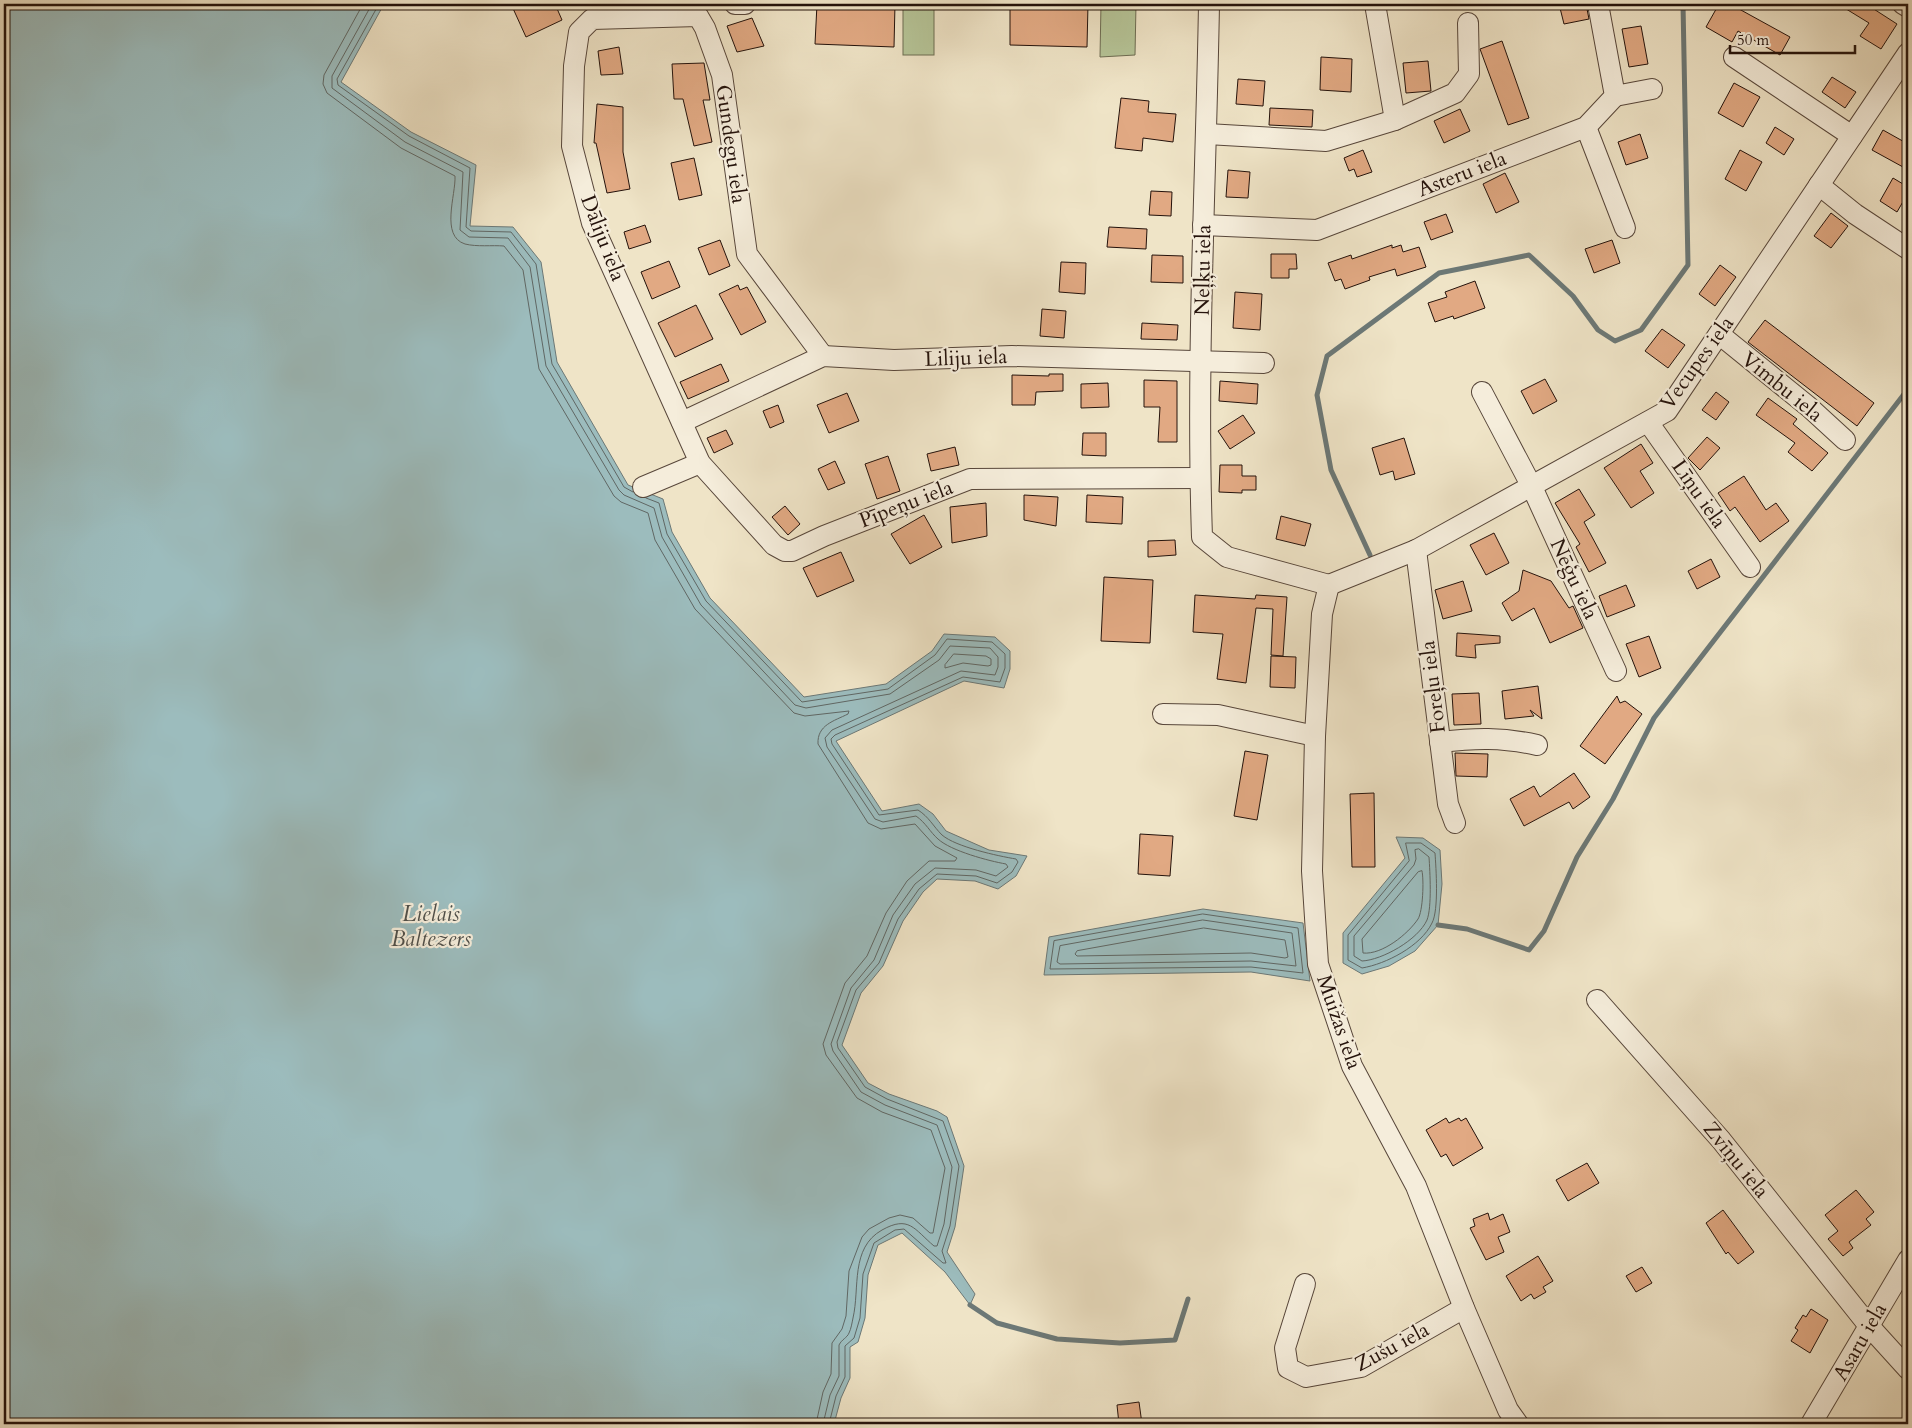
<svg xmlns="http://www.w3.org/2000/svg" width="1912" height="1428" font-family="Cardo,serif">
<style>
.green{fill:#b6c598;stroke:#6d6c52}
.water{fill:#9cbcbd;stroke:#6c7876}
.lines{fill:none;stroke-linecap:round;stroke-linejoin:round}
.shore{stroke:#606764;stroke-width:1}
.stream{stroke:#6c7876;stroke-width:5}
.building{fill:#e1a983;stroke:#24120b}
.street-casing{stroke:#57463a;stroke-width:22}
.street{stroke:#f5eddb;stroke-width:20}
.labels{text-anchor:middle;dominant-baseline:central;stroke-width:4.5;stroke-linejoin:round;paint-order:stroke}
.street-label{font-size:21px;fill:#24120b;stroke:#f5eddb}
.water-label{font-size:22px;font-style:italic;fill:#4e4e49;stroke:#f5eddb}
</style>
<rect width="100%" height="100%" fill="#efe4c7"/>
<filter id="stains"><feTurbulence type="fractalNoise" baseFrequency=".004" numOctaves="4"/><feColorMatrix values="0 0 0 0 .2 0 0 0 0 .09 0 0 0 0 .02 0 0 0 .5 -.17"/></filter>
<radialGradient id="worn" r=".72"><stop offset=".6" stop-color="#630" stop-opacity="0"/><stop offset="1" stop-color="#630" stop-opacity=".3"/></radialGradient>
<g class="green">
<path d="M1101,4H1136L1135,55L1100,57Z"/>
<rect x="903" y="5" width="31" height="50"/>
</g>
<g class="water">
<path d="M4,4H384L341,82L411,132L476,165L470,226L513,227L541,262L557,362L628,485L663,499L672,532L710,598L804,697L886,684L932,651L944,634L995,637L1010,651V669L1004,688L964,681L836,741L882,811L919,804L933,814L946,831L989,850L1027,856L1016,876L998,889L975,881L937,879L923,892L903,921L883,966L861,993L842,1045L868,1083L889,1094L937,1111L947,1117L964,1166L955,1227L947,1252L975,1294L970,1305L945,1272L902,1233L878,1245L868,1275L865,1318L858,1342L850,1347V1378L841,1398L834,1424H4Z"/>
<path d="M1396,837L1423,838L1440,850L1442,884L1438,925L1415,951L1389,966L1362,974L1343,963V933L1405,858Z"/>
<path d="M1203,909L1303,923L1310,981L1251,972L1044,975L1049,937Z"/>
</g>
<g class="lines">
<g class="shore">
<path d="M363,4L324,75L323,84L327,93L401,148L455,176C456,195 440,236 465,244C477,247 492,245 504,246L523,270L539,369L614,496L621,502L648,513L655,540L695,609L794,713L805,716L849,711L848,714C834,721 817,725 818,744L868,823L881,829L915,824L935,846L957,858L955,861H929L907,881L886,913L867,956L845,983L823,1044L826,1055L857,1098L882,1112L931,1130L945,1168L933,1233H930L913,1218L900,1215L889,1218L869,1229L862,1237L849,1271L846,1316L842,1329L832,1343L831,1374L823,1392L816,1424"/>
<path d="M372,4L332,76V88L405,142L463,172L460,230L469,237L508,238L530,267L546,366L619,490L624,495L654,508L662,537L701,605L795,705L806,708L890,694L939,660L950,646L990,648L998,657V667L995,675L961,671L832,730L825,738L827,747L875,819L883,822L916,816C926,823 930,832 938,839C951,851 989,861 1006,864L1008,867L996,876L976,870L935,868L915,884L893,915L874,960L851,988L831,1044L833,1051L861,1092L885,1105L937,1125L952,1167L944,1224L937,1246H934C914,1229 909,1215 882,1230C850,1248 860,1288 853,1318C852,1323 851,1329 849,1333C847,1338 842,1339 839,1345V1376L830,1395L823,1424"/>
<path d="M379,4L337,79L338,85L409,136L470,168L466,227L471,231L511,232L536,264L552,364L624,487L633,492"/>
<path d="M646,498L659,503L667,534L706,601L802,702L888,689L935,655L947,639L992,642L1005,654V668L1000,682L963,677L835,735L831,739L832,744L879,815L918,810C929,817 933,826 942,835C956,847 998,856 1016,859L1018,862L1012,872L997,883L976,876L937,874L919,889L898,919L879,963L856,990L837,1042L838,1048L865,1087L887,1099L943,1121L959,1166L950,1226L942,1251L946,1263H943L904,1229L895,1230L874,1243L863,1274L860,1318L854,1338L845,1346V1377L836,1396L829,1424"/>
<path d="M954,654L986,656L991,659V665L988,666L963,663L945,668V665Z"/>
<path d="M1406,843H1421L1435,853C1436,868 1439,910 1432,923C1421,946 1386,964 1362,968L1348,960V935L1409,861Z"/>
<path d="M1419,849L1429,857C1430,872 1432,907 1427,920C1418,940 1382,960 1362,961L1354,956V936L1414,865L1416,859L1415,850Z"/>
<path d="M1422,871C1424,880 1423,911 1418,919C1408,934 1382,955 1363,953L1362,939L1418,872Z"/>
<path d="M1203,914L1298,928L1303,973L1251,967L1050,969L1054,941Z"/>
<path d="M1203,920L1292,933L1296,966L1251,961L1060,964L1057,962L1060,946Z"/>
<path d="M1204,928L1285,940L1288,957L1285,958L1251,953L1077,956L1075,954L1077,951Z"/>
</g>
<g class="stream">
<path d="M1370,555L1331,470L1317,395L1327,356L1439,273L1529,255L1573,296L1598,330L1615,341L1641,330L1688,265L1683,4"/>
<path d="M1438,925L1467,929L1529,950L1544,931L1577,857L1613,799L1654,718L1908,389"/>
<path d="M970,1305L997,1323L1057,1339L1120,1343L1175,1340L1188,1299"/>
</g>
</g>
<g class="building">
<path d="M511,4H555L562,20L526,37Z"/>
<path d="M817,4H895L894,47L815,44Z"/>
<path d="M1010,4H1088L1087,47L1010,45Z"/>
<path d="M1559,4H1586L1589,19L1564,24Z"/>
<path d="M1719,4H1730L1790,37L1780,55L1738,31L1732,42L1706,27Z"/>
<path d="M1838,4H1866L1897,24L1881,49L1860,36L1869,23Z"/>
<path d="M752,18L764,46L737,52L727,26Z"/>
<path d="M1641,26L1648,64L1629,67L1622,29Z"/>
<path d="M1502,41L1529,118L1508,125L1480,49Z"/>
<path d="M619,47L623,74L601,75L598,51Z"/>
<path d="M1321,57L1352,59L1351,92L1320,90Z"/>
<path d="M1428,61L1431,91L1406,93L1403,63Z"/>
<path d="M704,63L710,100H703L712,142L694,146L683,99H674L672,64Z"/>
<path d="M1832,77L1856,92L1845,108L1822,92Z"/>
<path d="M1238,79L1265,81L1263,106L1236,104Z"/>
<path d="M1734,83L1760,97L1743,127L1718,113Z"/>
<path d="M1121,98L1149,101L1148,112L1176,114L1173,142L1143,138L1142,151L1115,148Z"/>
<path d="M597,104L623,107V152L630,189L607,193L596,143H594Z"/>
<path d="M1270,108L1313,110L1312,127L1269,125Z"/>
<path d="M1460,109L1470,131L1444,143L1434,121Z"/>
<path d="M1775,127L1794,139L1784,155L1766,143Z"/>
<path d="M1883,130L1908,144V158L1903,167L1872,150Z"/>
<path d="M1640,134L1648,158L1626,165L1618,142Z"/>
<path d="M1363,150L1372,172L1357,177L1354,169L1349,171L1344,158Z"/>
<path d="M1740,150L1762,162L1746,191L1725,179Z"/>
<path d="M694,158L702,195L679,200L671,163Z"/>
<path d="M1228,170L1250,172L1248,198L1226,197Z"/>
<path d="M1505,173L1519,202L1496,213L1483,184Z"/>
<path d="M1893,178L1908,187V193L1897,212L1880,201Z"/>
<path d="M1151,191L1172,192L1171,216L1149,215Z"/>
<path d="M1831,213L1848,226L1831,248L1814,236Z"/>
<path d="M1446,214L1453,232L1431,240L1424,222Z"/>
<path d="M645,225L651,242L629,249L624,232Z"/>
<path d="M1109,227L1147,229L1146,249L1107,247Z"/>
<path d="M720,240L730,266L709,275L698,248Z"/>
<path d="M1612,240L1620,263L1594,273L1585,249Z"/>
<path d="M1392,245V248L1401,245L1403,252L1419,247L1426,267L1397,276L1395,269L1369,277L1370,280L1345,289L1341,279L1335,281L1328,263L1351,255L1352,259Z"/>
<path d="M1271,254H1296L1297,269H1289V278H1271Z"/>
<path d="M1152,255L1183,256V283L1151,282Z"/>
<path d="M669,261L680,287L652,299L641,272Z"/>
<path d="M1061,262L1086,263L1085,294L1059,292Z"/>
<path d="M1720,265L1736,277L1715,306L1699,294Z"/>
<path d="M1475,281L1485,308L1454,319L1453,316L1435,322L1428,303L1447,297L1445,292Z"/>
<path d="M738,285L740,290L747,287L766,322L741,335L719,294Z"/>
<path d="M1235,292L1262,294L1260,330L1233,328Z"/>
<path d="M696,305L713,339L675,357L658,323Z"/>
<path d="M1042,309L1066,311L1064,338L1040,336Z"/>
<path d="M1765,320L1874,403L1857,426L1748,342Z"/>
<path d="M1142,323L1178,325L1177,340L1141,339Z"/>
<path d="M1662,329L1685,345L1668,368L1645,351Z"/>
<path d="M721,364L729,381L688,399L680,382Z"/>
<path d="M1049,374H1063V391L1036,392L1035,405H1012V375L1049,376Z"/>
<path d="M1545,379L1557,401L1533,414L1521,391Z"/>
<path d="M1144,380L1177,381V442H1158L1160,407H1144Z"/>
<path d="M1220,381L1258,384L1257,404L1219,401Z"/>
<path d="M1108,383L1109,407L1081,408V384Z"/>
<path d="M1716,392L1729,402L1716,420L1702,410Z"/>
<path d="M847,393L859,421L829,433L817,405Z"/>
<path d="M1768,398L1797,419L1793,424L1828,453L1812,471L1788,452L1795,443L1756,415Z"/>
<path d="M778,405L784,422L770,428L763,411Z"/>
<path d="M1243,415L1255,433L1230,449L1218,431Z"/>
<path d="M726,430L733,444L714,453L707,438Z"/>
<path d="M1083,433H1106V456L1082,455Z"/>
<path d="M1707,437L1720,448L1700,470L1688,458Z"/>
<path d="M1404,438L1415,474L1395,480L1393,471L1380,475L1372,448Z"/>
<path d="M1641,444L1653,463L1640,471L1654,493L1631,508L1604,468Z"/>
<path d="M955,447L959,465L931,471L927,454Z"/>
<path d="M888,456L900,491L877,499L865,464Z"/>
<path d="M835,461L845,483L828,490L818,469Z"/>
<path d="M1220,465H1242V476H1256V490H1242V493L1219,492Z"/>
<path d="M1744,476L1766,510L1776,503L1789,521L1760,542L1735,507L1730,511L1718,493Z"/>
<path d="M1579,489L1595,515L1584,522L1606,563L1589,572L1576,547L1580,544L1555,503Z"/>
<path d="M1024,495L1058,497L1056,526L1024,520Z"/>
<path d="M1087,495L1123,497L1122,524L1086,522Z"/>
<path d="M986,503L987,536L952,543L950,507Z"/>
<path d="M785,506L800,524L788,535L772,517Z"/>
<path d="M924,515L942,547L910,564L891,534Z"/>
<path d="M1281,516L1311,524L1305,546L1276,539Z"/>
<path d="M1494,533L1509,563L1486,575L1470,545Z"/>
<path d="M1175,540L1176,555L1148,557V541Z"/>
<path d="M841,552L854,581L817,597L803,568Z"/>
<path d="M1711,559L1720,577L1697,589L1688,571Z"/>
<path d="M1523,570L1551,581L1569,608L1573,606L1583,628L1550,643L1534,608L1512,621L1502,603L1519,591Z"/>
<path d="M1104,577L1153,580L1150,643L1101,641Z"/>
<path d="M1463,581L1472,611L1443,619L1435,590Z"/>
<path d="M1626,585L1635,606L1607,617L1599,596Z"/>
<path d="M1195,595L1255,599L1256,595L1287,597L1283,656L1271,655L1273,609L1256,608L1246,683L1217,679L1223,634L1193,632Z"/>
<path d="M1457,633L1500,636V643L1475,645L1476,658L1456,656Z"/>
<path d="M1649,636L1661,668L1639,677L1626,644Z"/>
<path d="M1271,656L1296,657L1295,688L1270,687Z"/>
<path d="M1538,686L1542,719L1530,710L1534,716L1505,719L1502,691Z"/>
<path d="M1479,693L1481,724L1454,725L1452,694Z"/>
<path d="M1617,696L1620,703L1625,701L1642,714L1605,764L1580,746Z"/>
<path d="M1245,751L1268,755L1257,820L1234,816Z"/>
<path d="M1455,753L1488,754L1487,777L1456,776Z"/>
<path d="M1574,773L1590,797L1573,809L1569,802L1524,826L1510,799L1534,786L1540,797Z"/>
<path d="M1374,793L1375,867H1352L1350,794Z"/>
<path d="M1140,834L1173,836L1170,876L1138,874Z"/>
<path d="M1446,1118L1449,1123L1459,1118L1461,1121L1466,1118L1483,1148L1453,1166L1446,1154L1441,1157L1426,1130Z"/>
<path d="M1587,1163L1599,1183L1568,1201L1556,1180Z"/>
<path d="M1856,1190L1874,1212L1866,1219L1871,1225L1849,1242L1853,1248L1843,1256L1828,1239L1838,1231L1825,1215Z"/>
<path d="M1723,1210L1754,1252L1738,1264L1728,1252L1726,1254L1706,1223Z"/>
<path d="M1488,1213L1490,1220L1503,1214L1510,1232L1498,1237L1504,1252L1486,1260L1470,1228L1475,1226L1473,1219Z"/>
<path d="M1538,1256L1553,1281L1543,1287L1546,1292L1534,1299L1531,1294L1521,1301L1506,1276Z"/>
<path d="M1642,1267L1652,1283L1636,1292L1626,1276Z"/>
<path d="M1811,1309L1828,1320L1810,1353L1791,1341L1798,1330L1795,1328L1803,1315L1806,1317Z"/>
<path d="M1139,1402L1142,1424H1119L1117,1405Z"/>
</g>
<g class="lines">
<g class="street-casing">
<g id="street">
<path d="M735,4H745"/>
<path d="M1209,4C1206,181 1196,360 1202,537L1227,557L1329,585"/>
<path d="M1375,4L1395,120"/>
<path d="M1903,4L1908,7"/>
<path d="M1734,57L1852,136"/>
<path d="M1615,96L1652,89"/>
<path d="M1586,127L1625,228"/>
<path d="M1207,134L1326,141L1395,120L1455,93L1469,74L1468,23"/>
<path d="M1819,185L1855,214L1908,249"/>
<path d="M1203,225L1317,230L1586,127L1615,96L1598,4"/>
<path d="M1719,334L1809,407L1845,440"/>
<path d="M823,356L747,254L722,75L705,28L698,16L592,19L579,32L574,66L572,146L592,223L700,463L774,545L785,551H792L824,536L970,479L1200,478"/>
<path d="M1482,392L1532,487L1616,671"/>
<path d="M682,422L823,356L894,360L1012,356L1264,363"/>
<path d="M1648,422L1750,567"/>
<path d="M643,487L700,463"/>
<path d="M1416,550L1448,804L1455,823"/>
<path d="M1329,585L1322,614L1315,736L1312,871L1318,964L1352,1066L1416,1186L1464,1308L1508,1410L1518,1424"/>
<path d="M1329,585L1416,550L1667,411L1908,53"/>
<path d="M1163,714L1218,715L1315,736"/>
<path d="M1440,742C1475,738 1501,737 1537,745"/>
<path d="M1597,1000L1721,1140L1869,1326L1908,1369"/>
<path d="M1305,1284L1285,1348L1288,1368L1306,1377L1361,1367L1464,1308"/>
<path d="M1811,1424L1908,1260"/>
</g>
</g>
<use href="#street" class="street"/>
</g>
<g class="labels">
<g class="street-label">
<text transform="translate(731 144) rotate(82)">Gundegu iela</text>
<text transform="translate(1462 174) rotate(-21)">Asteru iela</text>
<text transform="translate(603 238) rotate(69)">Dāliju iela</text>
<text transform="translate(1203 270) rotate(-89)">Neļķu iela</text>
<text transform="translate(966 358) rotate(-2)">Liliju iela</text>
<text transform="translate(1697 363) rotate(-54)">Vecupes iela</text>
<text transform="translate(1782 387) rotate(39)">Vimbu iela</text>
<text transform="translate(1699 494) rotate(55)">Līņu iela</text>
<text transform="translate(906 504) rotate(-21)">Pīpeņu iela</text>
<text transform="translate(1574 579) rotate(65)">Nēģu iela</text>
<text transform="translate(1433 687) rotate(-97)">Foreļu iela</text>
<text transform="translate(1339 1022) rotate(71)">Muižas iela</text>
<text transform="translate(1736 1160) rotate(51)">Zvīņu iela</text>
<text transform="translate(1860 1342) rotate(-60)">Asaru iela</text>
<text transform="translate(1392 1347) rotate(-28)">Zušu iela</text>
</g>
<g class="water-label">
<text x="431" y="914">Lielais<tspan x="431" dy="25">Baltezers</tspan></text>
</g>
</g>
<rect width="1912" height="1428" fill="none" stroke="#efe4c7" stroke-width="20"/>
<rect x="5" y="5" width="1902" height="1418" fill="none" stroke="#24120b" stroke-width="2.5"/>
<rect x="10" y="10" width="1892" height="1408" fill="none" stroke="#24120b"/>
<path d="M1730 45v8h125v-8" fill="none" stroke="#24120b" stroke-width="2.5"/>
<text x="1737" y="45" font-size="15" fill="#24120b" stroke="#f5eddb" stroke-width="4" paint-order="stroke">50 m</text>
<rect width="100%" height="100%" filter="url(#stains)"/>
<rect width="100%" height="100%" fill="url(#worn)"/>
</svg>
